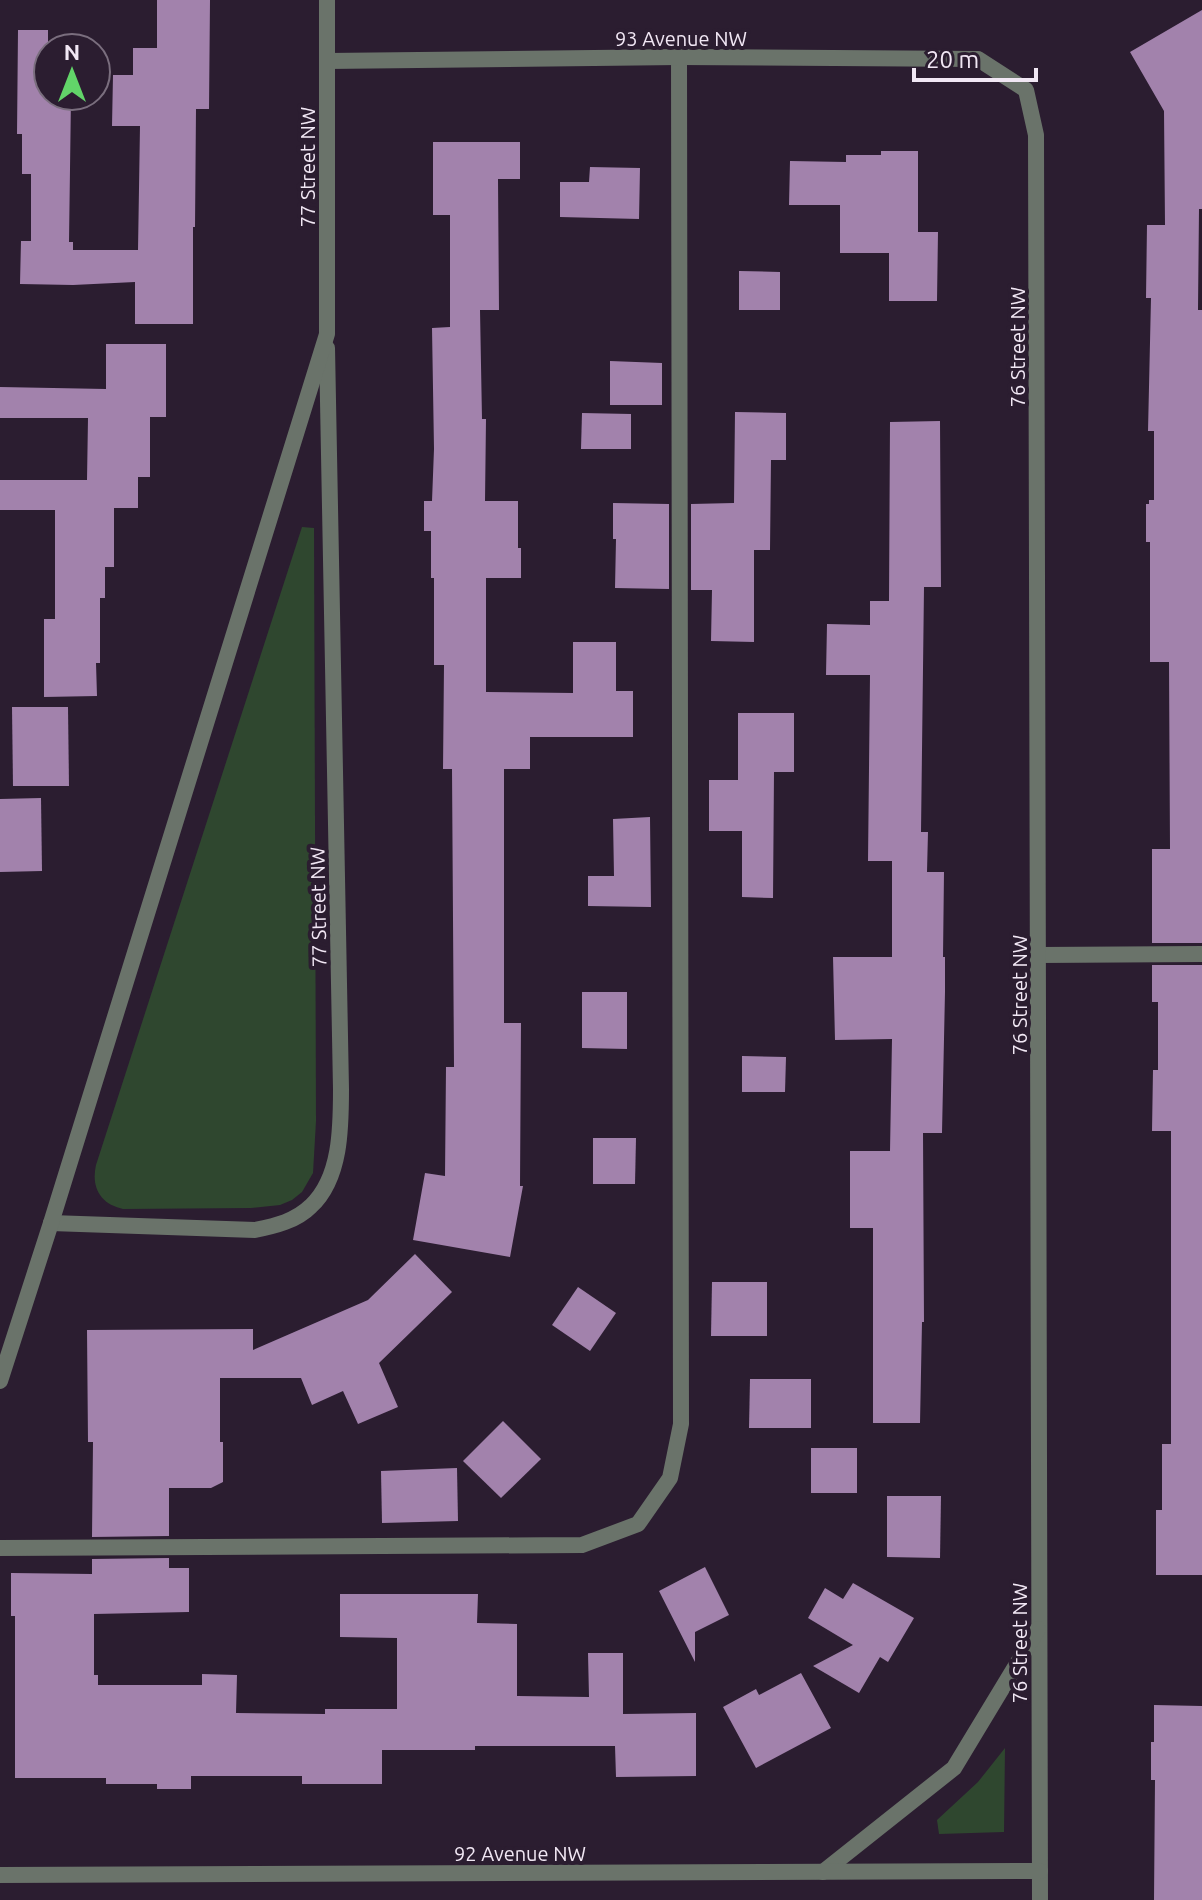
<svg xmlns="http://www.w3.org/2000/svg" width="1202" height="1900" font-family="Ubuntu,sans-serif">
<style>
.green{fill:#2f472f}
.building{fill:#a282ac}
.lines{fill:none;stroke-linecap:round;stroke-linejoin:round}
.lane{stroke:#6a736a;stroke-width:16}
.street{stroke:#6a736a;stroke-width:16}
.labels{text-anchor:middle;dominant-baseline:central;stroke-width:8;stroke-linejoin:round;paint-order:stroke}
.street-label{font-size:20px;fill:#f1e7f4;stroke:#2b1d30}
</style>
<rect width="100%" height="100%" fill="#2b1d30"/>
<g class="green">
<path d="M302,527L314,528L316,1121L313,1173L302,1192L292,1200L280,1205L251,1208L123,1209C100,1204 91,1187 96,1165Z"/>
<path d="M1005,1748L1004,1832L939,1834L937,1820L978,1782Z"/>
</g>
<g class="building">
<path d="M157,0H210L209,109H196L195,227H193V324H135V282L73,285L20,284L21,241H31V174H22V134H17L18,30H48V96H71L69,242H73V250H138L140,126H112L113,75H133V48H157Z"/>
<path d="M1202,10V209H1199L1198,310H1202V943H1152V849H1170L1169,662H1150V542H1146V504H1149V500H1154V431H1148L1151,298H1146L1147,225H1165L1164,111L1130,52Z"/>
<path d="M433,142H520V179H498L499,310H480L482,419H486L485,501H518V548H521V578H486V692L573,693V642H616V691H633V737H530V769H504V1023H521L520,1186H523L510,1257L413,1240L425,1173L445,1176L446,1067H454L452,769H443L444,665H434V578H431V531H424V501H432L434,449L432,328L450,327V215H433Z"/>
<path d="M881,151H918V232H938L937,301H889V253H840V205H789L790,161L846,162V155H881Z"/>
<path d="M590,167L640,168L639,219L560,217V182H589Z"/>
<path d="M739,271L780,272V310H739Z"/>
<path d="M106,344H166V417H150V477H138V508H114V567H105V598H100V663H96L97,696L44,697V619H55V510H0V480H87L88,418H0V387L106,389Z"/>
<path d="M610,361L662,363V405H610Z"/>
<path d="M735,412L786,413V460H771L770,550H754V642L711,641L712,590H691V504L734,503Z"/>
<path d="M582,413L631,414V449H581Z"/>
<path d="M940,421L941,587H924L921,832H928L927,872H944L943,957H945V992L942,1133H923L924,1322H922L920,1423H873V1228H850V1151H890L892,1039L835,1040L833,957H892V861H868L870,675H826L827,624L870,625V601H889L890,422Z"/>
<path d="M613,503L669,504V589L615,588L616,539H613Z"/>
<path d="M12,707H68L69,786H13Z"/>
<path d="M738,713H794V772H774L773,898L742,897V831H709V780H738Z"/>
<path d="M41,798L42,871L0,872V799Z"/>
<path d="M650,817L651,907L588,906V876H614L613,819Z"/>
<path d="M1152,965H1202V1575H1156V1510H1162V1444H1171V1131H1152L1153,1070H1158V1002H1152Z"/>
<path d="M582,992H627V1049L582,1048Z"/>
<path d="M742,1056L786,1057L785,1092H742Z"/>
<path d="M593,1138H636L635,1184H593Z"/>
<path d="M415,1254L452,1292L379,1363L398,1407L358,1424L343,1391L312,1405L301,1378H220V1442H223V1482L211,1488H169V1536L92,1537L93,1442H88L87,1330L253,1329V1350L368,1300Z"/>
<path d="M712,1282H767V1336H711Z"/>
<path d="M578,1287L616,1313L590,1351L552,1325Z"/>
<path d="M750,1379H811V1428H749Z"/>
<path d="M503,1421L541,1459L501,1498L463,1461Z"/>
<rect x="811" y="1448" width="46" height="45"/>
<path d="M457,1468L458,1521L382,1523L381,1471Z"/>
<path d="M887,1496H941L940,1558L887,1557Z"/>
<path d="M169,1558V1568H189V1612L94,1614V1675H98V1685H202V1674L237,1675L236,1713L325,1714V1709H397V1638L340,1637V1594H478L477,1623L517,1624V1696L589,1697L588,1653H623V1714L696,1713V1776L616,1777L615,1746H475V1750H382V1784H302V1776H191V1789H157V1784H106V1778H15V1616H11V1573L92,1574V1559Z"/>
<path d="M705,1567L729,1615L695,1632V1662L659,1591Z"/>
<path d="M853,1583L914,1618L888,1662L880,1657L859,1693L813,1666L853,1645L808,1618L825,1588L843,1599Z"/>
<path d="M801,1673L831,1728L756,1768L723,1707L756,1689L759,1695Z"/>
<path d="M1154,1705L1202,1706V1900H1154L1155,1780H1151V1742H1154Z"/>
</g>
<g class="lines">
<g class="lane">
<path d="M1039,955L1202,954"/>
<path d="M0,1548L582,1545L638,1524L670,1478L681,1424L679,57"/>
</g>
<g class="street">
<path d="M327,61L679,57L978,59L1026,90L1036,135L1040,1900"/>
<path d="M51,1223L255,1230C275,1226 296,1221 311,1206C341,1178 341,1127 341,1089L327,348"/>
<path d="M0,1381L51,1223L327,334V0"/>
<path d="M823,1872L954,1768L1038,1629"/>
<path d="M0,1875L1040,1871"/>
</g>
</g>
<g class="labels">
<g class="street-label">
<text x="681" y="38">93 Avenue NW</text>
<text transform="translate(307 167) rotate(-90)">77 Street NW</text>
<text transform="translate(1017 347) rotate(-90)">76 Street NW</text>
<text transform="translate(318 907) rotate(-91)">77 Street NW</text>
<text transform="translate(1019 995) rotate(-90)">76 Street NW</text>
<text transform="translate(1019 1643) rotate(-90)">76 Street NW</text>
<text x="520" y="1853">92 Avenue NW</text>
</g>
</g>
<g transform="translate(72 72)"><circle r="38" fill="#2b1d30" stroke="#7a6e7e" stroke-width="2"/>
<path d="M0-6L14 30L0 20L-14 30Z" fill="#62d469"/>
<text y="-12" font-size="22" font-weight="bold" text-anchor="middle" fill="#f1e7f4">N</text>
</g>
<path d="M914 68v12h122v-12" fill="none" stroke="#f1e7f4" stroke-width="4"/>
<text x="926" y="68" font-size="24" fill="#f1e7f4" stroke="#2b1d30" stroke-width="6" paint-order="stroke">20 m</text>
</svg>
